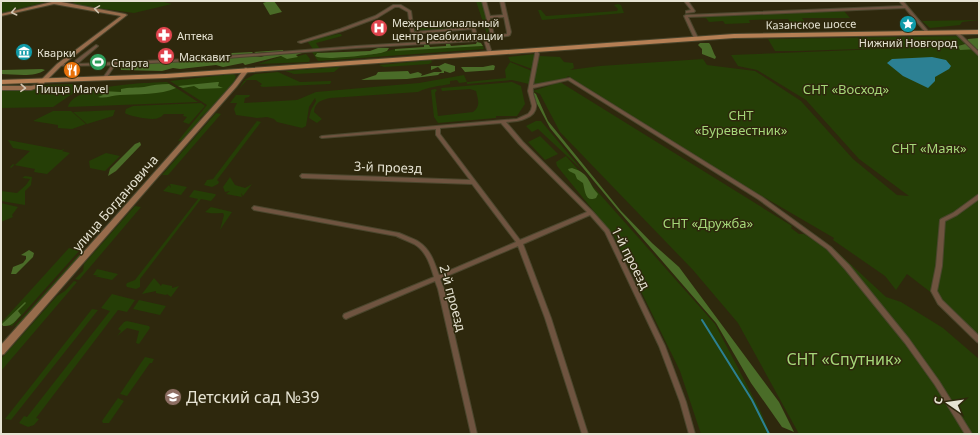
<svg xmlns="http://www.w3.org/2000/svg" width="980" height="435" font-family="'Noto Sans',sans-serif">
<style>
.green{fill:#253e06}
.forest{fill:#4a6c28}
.water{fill:#2c8093}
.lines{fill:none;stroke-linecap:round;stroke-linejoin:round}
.stream{stroke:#2c8093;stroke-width:2}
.street-casing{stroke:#4b462d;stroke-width:2}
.secondary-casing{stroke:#4b462d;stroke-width:2}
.primary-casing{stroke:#4b462d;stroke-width:2}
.street{fill:#6f5440;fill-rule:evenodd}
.secondary{fill:#976c4c;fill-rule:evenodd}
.primary{fill:#b57f54;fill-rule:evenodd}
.oneway{stroke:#d2c5b1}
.labels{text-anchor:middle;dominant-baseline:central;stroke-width:3;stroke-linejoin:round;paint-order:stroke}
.far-poi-label{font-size:11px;fill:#e6e3d3;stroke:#2e280d;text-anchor:start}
.far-street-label{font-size:11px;fill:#e6e3d3;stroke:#2e280d}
.park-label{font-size:13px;fill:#a5d778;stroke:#2e280d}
.street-label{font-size:13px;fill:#e6e3d3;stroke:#2e280d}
.near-park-label{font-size:16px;fill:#a5d778;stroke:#2e280d}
.near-poi-label{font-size:16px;fill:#e6e3d3;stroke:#2e280d;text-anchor:start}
</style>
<rect width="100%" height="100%" fill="#2e280d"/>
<g class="green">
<path d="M1,1H50L1,13Z"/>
<path d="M72,1H160L172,4L134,13L76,5Z"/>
<path d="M476,1H482L489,30L487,34Z"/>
<path d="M618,4L621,5L624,13L542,20L538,10H541L546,16L617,11L618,9L614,5Z"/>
<path d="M844,11L850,18H802L807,26H793L788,19L749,20L750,23L725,24L723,21L709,22L706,18L693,17Z"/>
<path d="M979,20L962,22L960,25L930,28L922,21Z"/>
<path d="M468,24V27L415,31V26L426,28H439V26L454,25V26Z"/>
<path d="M338,34H341L342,36L316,43L320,49H313L307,41Z"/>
<path d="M960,36L965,41L964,44L956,46L797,51H775L768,39Z"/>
<path d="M979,45V335L942,301L907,274L896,290L885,276L833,240L834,238L750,189L568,76L566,78L536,84L534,82L537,64L540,56L560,57L564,62L573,63L574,68L570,70L600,66L703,59L707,65L755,71L801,101L853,159L897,195L909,196L859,159L806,100L757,70L738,66L731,55Z"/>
<path d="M483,46L484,49L318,61L312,52H322L317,53L315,55C324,61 368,55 380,53C386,52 390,50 395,49V51Z"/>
<path d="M306,54L310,59L309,62L258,64L282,56L287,59Z"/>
<path d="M535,54L532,69L510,61L508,57Z"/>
<path d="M431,60L432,62L429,64L384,67L379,65Z"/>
<path d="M510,62L532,71L529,84L512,80L467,84V82L506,78L505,70Z"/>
<path d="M340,67L334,72L294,74L285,71Z"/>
<path d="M278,72L300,82L331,81V82L330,84L263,87L260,86L262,84L256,80H247L239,89L244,81L247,80H244L255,74Z"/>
<path d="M233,74L236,76L234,82L208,111L200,118V120L183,140L178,141L207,105L170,81Z"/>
<path d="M464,75L467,82L459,83L457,80L450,81V84C439,86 428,87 418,92L330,98C321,100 315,102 314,112L322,119L317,123L309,118L311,110L316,101L315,98L309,107L306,126L302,128L277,122L274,119L267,117L257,118L236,115L234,109L237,103H230L236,95H250L249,97L245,98L244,103L297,100L316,92L419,83Z"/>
<path d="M167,82L198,102L68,107C74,84 147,83 167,82Z"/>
<path d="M512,82L521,86L525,104L517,116H496V118L438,123L434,117L431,90L435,89L437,90L435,93L438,116L473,112C481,106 478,100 476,91L470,89L442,91L441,88Z"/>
<path d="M560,82L792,226L791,228L799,234H804L826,248L832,247L886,297L901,302L943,328L979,359V434H799L738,323L693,270L560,132L540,94L533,91Z"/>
<path d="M75,84L79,86L78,90L53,107L1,108V90H31L43,85Z"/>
<path d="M201,103L205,106L189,124L183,122L187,117L183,116L184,114H164C163,115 160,118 158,118C153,121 129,116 125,113L126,109L133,106Z"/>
<path d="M115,110L113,116L87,124L73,112Z"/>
<path d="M53,111H71L86,124L72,129L58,128V125L33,121Z"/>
<path d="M216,113L221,114L168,175H162Z"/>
<path d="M257,121L261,122L217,180L219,182L218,184L212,187L204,185L207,180L213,179Z"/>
<path d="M536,121H541L582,170L538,129L532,132L526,126Z"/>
<path d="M540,136L558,154L545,160L528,142Z"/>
<path d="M8,140L61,150L65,149L62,151L70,153L47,174L34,172L35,169L14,165L11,168L10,167L13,164L15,165L30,151L13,148Z"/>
<path d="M106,153L120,156L105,171L90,168L89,161Z"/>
<path d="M566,156L715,324L761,412L770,434H701L680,371L614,236L557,166L556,162Z"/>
<path d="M25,176L32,177L31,185L25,191V205L1,201V191L17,193L26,185L30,179L22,178Z"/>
<path d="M230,177L235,185L245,188L252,184L243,196L241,193L242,197L226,194L230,191L225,192L223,187Z"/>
<path d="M170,184H172L187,187L181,195L163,191L169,185L171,188Z"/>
<path d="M194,190L215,194L216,195L211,201L201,199L140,279V287L136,289L127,287L126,285L127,283L135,280L198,199L189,197Z"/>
<path d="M1,203L18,207L12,215L13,217L1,222Z"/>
<path d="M135,206L141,207L79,280L75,279L83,271L84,264Z"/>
<path d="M211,207L232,212L220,230L224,215L223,213C216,213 211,214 205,212Z"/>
<path d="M69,248L79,251L12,326L1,323Z"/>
<path d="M81,252V255L20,324L14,327Z"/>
<path d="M97,269L118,274L112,280L94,276L99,275H93Z"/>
<path d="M154,278L161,286L162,284L172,286V288L179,286L171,297L167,294L166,295L156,293V291L142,294Z"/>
<path d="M74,281L77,282L1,371V359L57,296L65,291Z"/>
<path d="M112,294L135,300L127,312L118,310L36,418L39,419L34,425L28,427L19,423L24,416L27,417L110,311L101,308Z"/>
<path d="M139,300L166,306L160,315L133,309Z"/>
<path d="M92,309L98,310L11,420L5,419Z"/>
<path d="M127,321L149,326L150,328L139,344L136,343L139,331L127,328L117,336L121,331L118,329L124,322Z"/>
<path d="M145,357L154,359L152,363H150L127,396L120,394Z"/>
<path d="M118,398L124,401L109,423H103L102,421Z"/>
</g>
<g class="forest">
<path d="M269,1H274L282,12L270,15L263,3Z"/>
<path d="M979,38V49L960,50L958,46L965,44L968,39Z"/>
<path d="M477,42L481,43L483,46L395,51V49L424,47V45H429L430,47L446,46V44H450L451,46L476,44Z"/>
<path d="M700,43H709C712,46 713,53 716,57L715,59L702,54V49L698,45Z"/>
<path d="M378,48H389L387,51L381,53C367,55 325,61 315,56L317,53L370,51Z"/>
<path d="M283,50L284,54L300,51L302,53L296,55L298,57L287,59L281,56L245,65L243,63L223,67L216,65L180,69L173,68L162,71L121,70L120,63L234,58L230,55L232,53L252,52L253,53L251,56L261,57L270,54L268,52L256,53L254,52Z"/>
<path d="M445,63L455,66V71L450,73L444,71V73H440L438,75L407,79L361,80L376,75L378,72L408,71L410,74L418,72L422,74L421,76L434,72H441L442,71L438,67L431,70V66H439Z"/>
<path d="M493,65L495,66L494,70L465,72L461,67H483Z"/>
<path d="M42,69L45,70C34,78 14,74 1,74V70Z"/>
<path d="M217,82H219L218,86L223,88L199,89L194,86L183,88L178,86Z"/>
<path d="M169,84L176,88C161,95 137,94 120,95C112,95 106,99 98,97L103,95L101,93L102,91L121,92V89C129,87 136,88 144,87C152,85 160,84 169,84Z"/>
<path d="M533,92L536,94L548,121L621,211L652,243L679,267L779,402L794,432L782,427L751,383L716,323L617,209L550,128L536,102Z"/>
<path d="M140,142L141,145L116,171L108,176L110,169L135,144Z"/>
<path d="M572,168C591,174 587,182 598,194L596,198C585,203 585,190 583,183L577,179L575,174L569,171L568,169Z"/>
<path d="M29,250L34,253L33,257L16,274H11L13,267L23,263L26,259V256L21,255Z"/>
<path d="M25,302L26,303L18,311L21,315C15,321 12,327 3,326L2,324Z"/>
</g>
<path class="water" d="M932,57L946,60L951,66L949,69L935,77V81L928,88L903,76L887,63L892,59Z"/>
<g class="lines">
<path class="stream" d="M702,320L752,400L769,434"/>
<g class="street-casing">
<g id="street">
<path d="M482,1H486L490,16L503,15L500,1H504L511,32L510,35L508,36L487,38L492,53L490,54L488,53L483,37L485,36L491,35ZM504,17L507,32V34L494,35L490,18Z"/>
<path d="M684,1H688L695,11L694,12L686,13V11L691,10Z"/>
<path d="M899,1H903L928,31V33H926L905,8L688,17L698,38L696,39L694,38L684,16L686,15L903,6Z"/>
<path d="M393,5H401L411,11L414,32L473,27L475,28L478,40L476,41L356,48L188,61L115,65L105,80H104L102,79L112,65L59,66L57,65L59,64H73L76,60L96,45L98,46L97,47L77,64L188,59L356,46L474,39L472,29L411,34L408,12L399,7H395L377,18L342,31L301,43L298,42L340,29L375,16Z"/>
<path d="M955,31H957L979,52V55H978L955,33Z"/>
<path d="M535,49H537L539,54L533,85L570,78L762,197L831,247L849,265L909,339L939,381L972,434H965L935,385L905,343L845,269L827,249L758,199L568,80L533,88C532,94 535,98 536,104C538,119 516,122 506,122L523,142L593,212L609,230L665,346L686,402L695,434H689L680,402L659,346L605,232L590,215L523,244L551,318L588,434H582L545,318L518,246L440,279L444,289L477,434H471L438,289L435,281L348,318L346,319L344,318L343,316L344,314L434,277C430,264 426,251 414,244C408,241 402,239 396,236L254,210L252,208L254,206L399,233C405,236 413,238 419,242C431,250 434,262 439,275L516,242L472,184L302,178L300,176L302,174L470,180L436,135V129L322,138L320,137L322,136L517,119L528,114L531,110L532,106L528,91L535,54ZM501,123L519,144L587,212L520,240L440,134V128Z"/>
<path d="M979,194V199L957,215L945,221L942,266L937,291L942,300L979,336V343L977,342L938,304L931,291L936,266L940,220L941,219L953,213Z"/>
</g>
</g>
<g class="secondary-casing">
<g id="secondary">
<path d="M56,1L125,14L127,15L61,66L40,87L31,90H1V86H31L36,85L57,64L121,16L54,4L1,16V14Z"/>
<path d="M246,68L249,70L237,86L4,354L1,355V345L233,84L244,69Z"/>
</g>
</g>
<g class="primary-casing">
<path id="primary" d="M979,30V34L734,38L166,78L1,84V80L166,74L734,34Z"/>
</g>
<use href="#street" class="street"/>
<use href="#secondary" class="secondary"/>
<use href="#primary" class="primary"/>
</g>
<defs><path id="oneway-chevron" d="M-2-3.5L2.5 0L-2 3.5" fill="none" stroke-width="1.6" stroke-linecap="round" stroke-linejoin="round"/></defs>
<g class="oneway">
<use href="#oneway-chevron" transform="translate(97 9) rotate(-171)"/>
<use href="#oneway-chevron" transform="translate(14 12) rotate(167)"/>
<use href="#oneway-chevron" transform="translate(23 88) rotate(3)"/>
</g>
<defs>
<g id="sight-disc" transform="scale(0.9)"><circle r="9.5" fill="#0f9aa8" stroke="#2e280d"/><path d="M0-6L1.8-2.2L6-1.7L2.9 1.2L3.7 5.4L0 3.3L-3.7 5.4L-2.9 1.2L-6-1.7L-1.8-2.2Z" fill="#fff"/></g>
<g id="hospital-disc" transform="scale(0.9)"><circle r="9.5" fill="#e0444e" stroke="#2e280d"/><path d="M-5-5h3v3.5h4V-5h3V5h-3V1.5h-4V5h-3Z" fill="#fff"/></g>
<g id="pharmacy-disc" transform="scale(0.9)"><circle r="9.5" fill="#e0444e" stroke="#2e280d"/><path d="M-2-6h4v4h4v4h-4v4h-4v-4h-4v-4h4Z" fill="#fff"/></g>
<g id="museum-disc" transform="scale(0.9)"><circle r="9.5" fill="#0f9aa8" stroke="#2e280d"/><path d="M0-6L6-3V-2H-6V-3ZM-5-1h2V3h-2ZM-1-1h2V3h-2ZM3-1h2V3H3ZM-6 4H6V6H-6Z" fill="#fff"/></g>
<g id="stadium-disc" transform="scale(0.9)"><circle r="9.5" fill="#2e9e5b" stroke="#2e280d"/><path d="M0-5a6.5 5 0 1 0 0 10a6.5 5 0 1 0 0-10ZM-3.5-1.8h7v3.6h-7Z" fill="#fff"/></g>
<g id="restaurant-disc" transform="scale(0.9)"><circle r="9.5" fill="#e8710a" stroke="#2e280d"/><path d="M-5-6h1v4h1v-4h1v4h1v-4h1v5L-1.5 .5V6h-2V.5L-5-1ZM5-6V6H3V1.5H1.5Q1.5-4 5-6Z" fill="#fff"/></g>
<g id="school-disc" transform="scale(0.9)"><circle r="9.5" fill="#8d6e63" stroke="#2e280d"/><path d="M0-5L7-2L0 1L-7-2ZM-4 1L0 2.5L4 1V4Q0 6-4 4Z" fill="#fff"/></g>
</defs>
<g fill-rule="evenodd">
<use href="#sight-disc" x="908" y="24"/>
<use href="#hospital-disc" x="379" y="28"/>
<use href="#pharmacy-disc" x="164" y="35"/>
<use href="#museum-disc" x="24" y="52"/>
<use href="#pharmacy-disc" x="166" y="56"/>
<use href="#stadium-disc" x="98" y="62"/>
<use href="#restaurant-disc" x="72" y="70"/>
<use href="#school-disc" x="173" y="397"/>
</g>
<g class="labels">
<g class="far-poi-label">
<text x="392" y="22">Межрешиональный<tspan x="392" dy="13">центр реабилитации</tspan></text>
<text x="177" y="35">Аптека</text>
<text x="908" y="42" text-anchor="middle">Нижний Новгород</text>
<text x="37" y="52">Кварки</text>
<text x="179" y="56">Маскавит</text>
<text x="111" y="62">Спарта</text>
<text x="72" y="88" text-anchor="middle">Пицца Marvel</text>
</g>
<g class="far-street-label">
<text transform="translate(811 24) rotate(-1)">Казанское шоссе</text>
</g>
<g class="park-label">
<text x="846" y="89">СНТ «Восход»</text>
<text x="741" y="115">СНТ<tspan x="741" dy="15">«Буревестник»</tspan></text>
<text x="929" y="148">СНТ «Маяк»</text>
<text x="708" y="223">СНТ «Дружба»</text>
</g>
<g class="street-label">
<text transform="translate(388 167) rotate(2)">3-й проезд</text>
<text transform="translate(115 203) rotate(-49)">улица Богдановича</text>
<text transform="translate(631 258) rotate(63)">1-й проезд</text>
<text transform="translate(453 298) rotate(75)">2-й проезд</text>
</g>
<g class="near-park-label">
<text x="844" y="359">СНТ «Спутник»</text>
</g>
<g class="near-poi-label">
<text x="186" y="397">Детский сад №39</text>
</g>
</g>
<rect width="980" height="435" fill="none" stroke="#e6e3d3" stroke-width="4"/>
<g transform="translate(948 403) rotate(283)" stroke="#2e280d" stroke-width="3" paint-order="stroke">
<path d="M0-3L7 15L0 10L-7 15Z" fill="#e6e3d3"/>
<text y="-6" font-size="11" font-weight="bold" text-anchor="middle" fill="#e6e3d3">С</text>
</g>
</svg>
